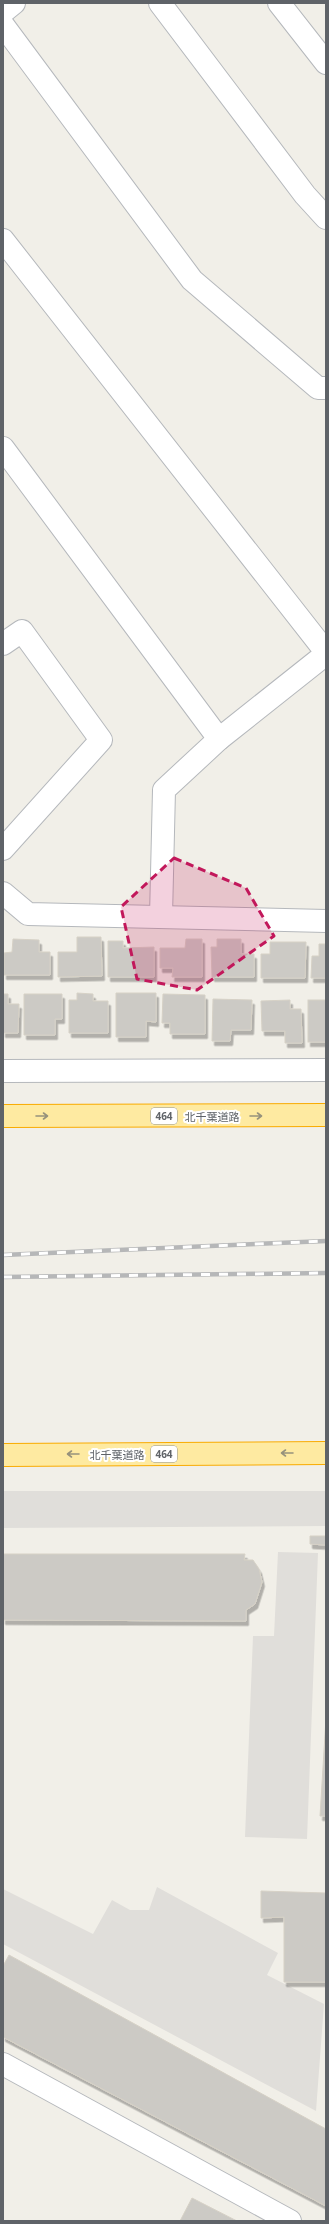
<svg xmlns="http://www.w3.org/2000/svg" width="329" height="2224" font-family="'Noto Sans','Noto Sans JP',sans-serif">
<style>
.industrial{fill:#e0deda}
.building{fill:#cccac5;stroke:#d6d1c6;filter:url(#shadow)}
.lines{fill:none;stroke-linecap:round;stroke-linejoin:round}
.minor-casing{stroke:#b5b8bc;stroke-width:24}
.trunk-casing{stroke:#f9ab00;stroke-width:24}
.minor{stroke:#fff;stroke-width:22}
.trunk{stroke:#feeaa1;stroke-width:22}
.rail-casing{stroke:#b6b7b8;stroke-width:4.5}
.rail{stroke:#fff;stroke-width:3;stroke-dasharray:9;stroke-linecap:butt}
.oneway{stroke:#97927c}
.marked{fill:#c2185b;fill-opacity:0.2;stroke:#c2185b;stroke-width:3;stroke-dasharray:8 5;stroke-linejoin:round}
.labels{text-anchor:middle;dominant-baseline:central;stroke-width:4;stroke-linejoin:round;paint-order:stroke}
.shield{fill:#fff;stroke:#8f9295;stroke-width:1}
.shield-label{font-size:10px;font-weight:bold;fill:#5f6368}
.street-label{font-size:11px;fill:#5f6368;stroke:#fff}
</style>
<defs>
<filter id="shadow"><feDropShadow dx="2.5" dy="4.5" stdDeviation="0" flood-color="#0004"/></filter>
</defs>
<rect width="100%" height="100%" fill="#f1efe8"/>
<g class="industrial">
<path d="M3,1491H326V1526L3,1528Z"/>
<path d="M278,1552L318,1553L307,1839L245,1837L253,1636H274Z"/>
<path d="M157,1887L278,1953L267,1975L324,2004L316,2111L3,1944V1889L93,1934L112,1900L130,1910H149Z"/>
</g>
<g class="building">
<path d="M77,937H101L102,976L58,977V952H77Z"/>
<path d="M13,939L39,940V952H50V975H4V953L12,952Z"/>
<path d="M186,939H202V977H172L173,968H160V948H185Z"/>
<path d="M217,939H241V954H254V977H212L211,947H217Z"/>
<path d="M108,941H123V948L154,947V977H108Z"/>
<path d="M270,942H306L305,978H261V954H270Z"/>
<path d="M319,944H326V978H311L312,956H319Z"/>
<path d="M77,993L93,994V1001H108V1033H69V1000H77Z"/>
<path d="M116,993H156V1022L146,1021V1037H116Z"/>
<path d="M3,994H8V1004H19L18,1033H3Z"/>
<path d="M24,994H62V1019H55V1035H24Z"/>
<path d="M163,994L205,995V1034H170V1023H162Z"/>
<path d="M213,999L252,1000L251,1030H231L230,1041H212Z"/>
<path d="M290,1000V1009H301L302,1043H285V1031H262L261,1001Z"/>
<rect x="308" y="1000" width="18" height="42"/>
<path d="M310,1536H326V1545L310,1544Z"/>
<path d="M3,1554H245L244,1560H253L259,1569L262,1582L255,1604L246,1610V1621L3,1620Z"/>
<path d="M326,1718V1816H320Z"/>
<path d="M261,1891L326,1893V1982H284V1917L261,1918Z"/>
<path d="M9,1955L326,2129V2206L3,2037V1966Z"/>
<path d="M192,2198L237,2221H180Z"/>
</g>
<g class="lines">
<g class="minor-casing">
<g id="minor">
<path d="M160,3L305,195L326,218"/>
<path d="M279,3L326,63"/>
<path d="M3,12L14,3"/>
<path d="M3,25L192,280L318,388H326"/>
<path d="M3,240L326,652"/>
<path d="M3,448L219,739"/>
<path d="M3,644L22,631L101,740L3,849"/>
<path d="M3,893L28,914L326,921"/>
<path d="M161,916L164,790L219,739L326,654"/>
<path d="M3,1071L326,1070"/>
<path d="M3,2064L290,2221"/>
</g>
</g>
<g class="trunk-casing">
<g id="trunk">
<path d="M3,1116L326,1115"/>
<path d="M3,1455L326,1453"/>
</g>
</g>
<use href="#minor" class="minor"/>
<use href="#trunk" class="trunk"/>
<g class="rail-casing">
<g id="rail">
<path d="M3,1255L326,1241"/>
<path d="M3,1277L326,1273"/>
</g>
</g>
<use href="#rail" class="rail"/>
</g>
<defs><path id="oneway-shaft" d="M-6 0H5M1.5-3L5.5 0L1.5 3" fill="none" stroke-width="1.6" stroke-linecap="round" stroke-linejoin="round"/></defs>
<g class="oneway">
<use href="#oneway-shaft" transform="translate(42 1116)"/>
<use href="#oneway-shaft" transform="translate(256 1116)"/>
<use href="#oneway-shaft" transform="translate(287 1453) rotate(180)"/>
<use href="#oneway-shaft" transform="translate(73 1454) rotate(180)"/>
</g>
<path class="marked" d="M174,858L246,888L274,936L197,990L137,979L121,907Z"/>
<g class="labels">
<g class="shield">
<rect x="151" y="1108" width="26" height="16" rx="3"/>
<rect x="151" y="1446" width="26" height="16" rx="3"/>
</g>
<g class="shield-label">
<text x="164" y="1116">464</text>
<text x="164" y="1454">464</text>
</g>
<g class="street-label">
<text x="212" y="1116">北千葉道路</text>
<text x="117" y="1454">北千葉道路</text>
</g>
</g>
<rect width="329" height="2224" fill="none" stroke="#5f6368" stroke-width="8"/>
</svg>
